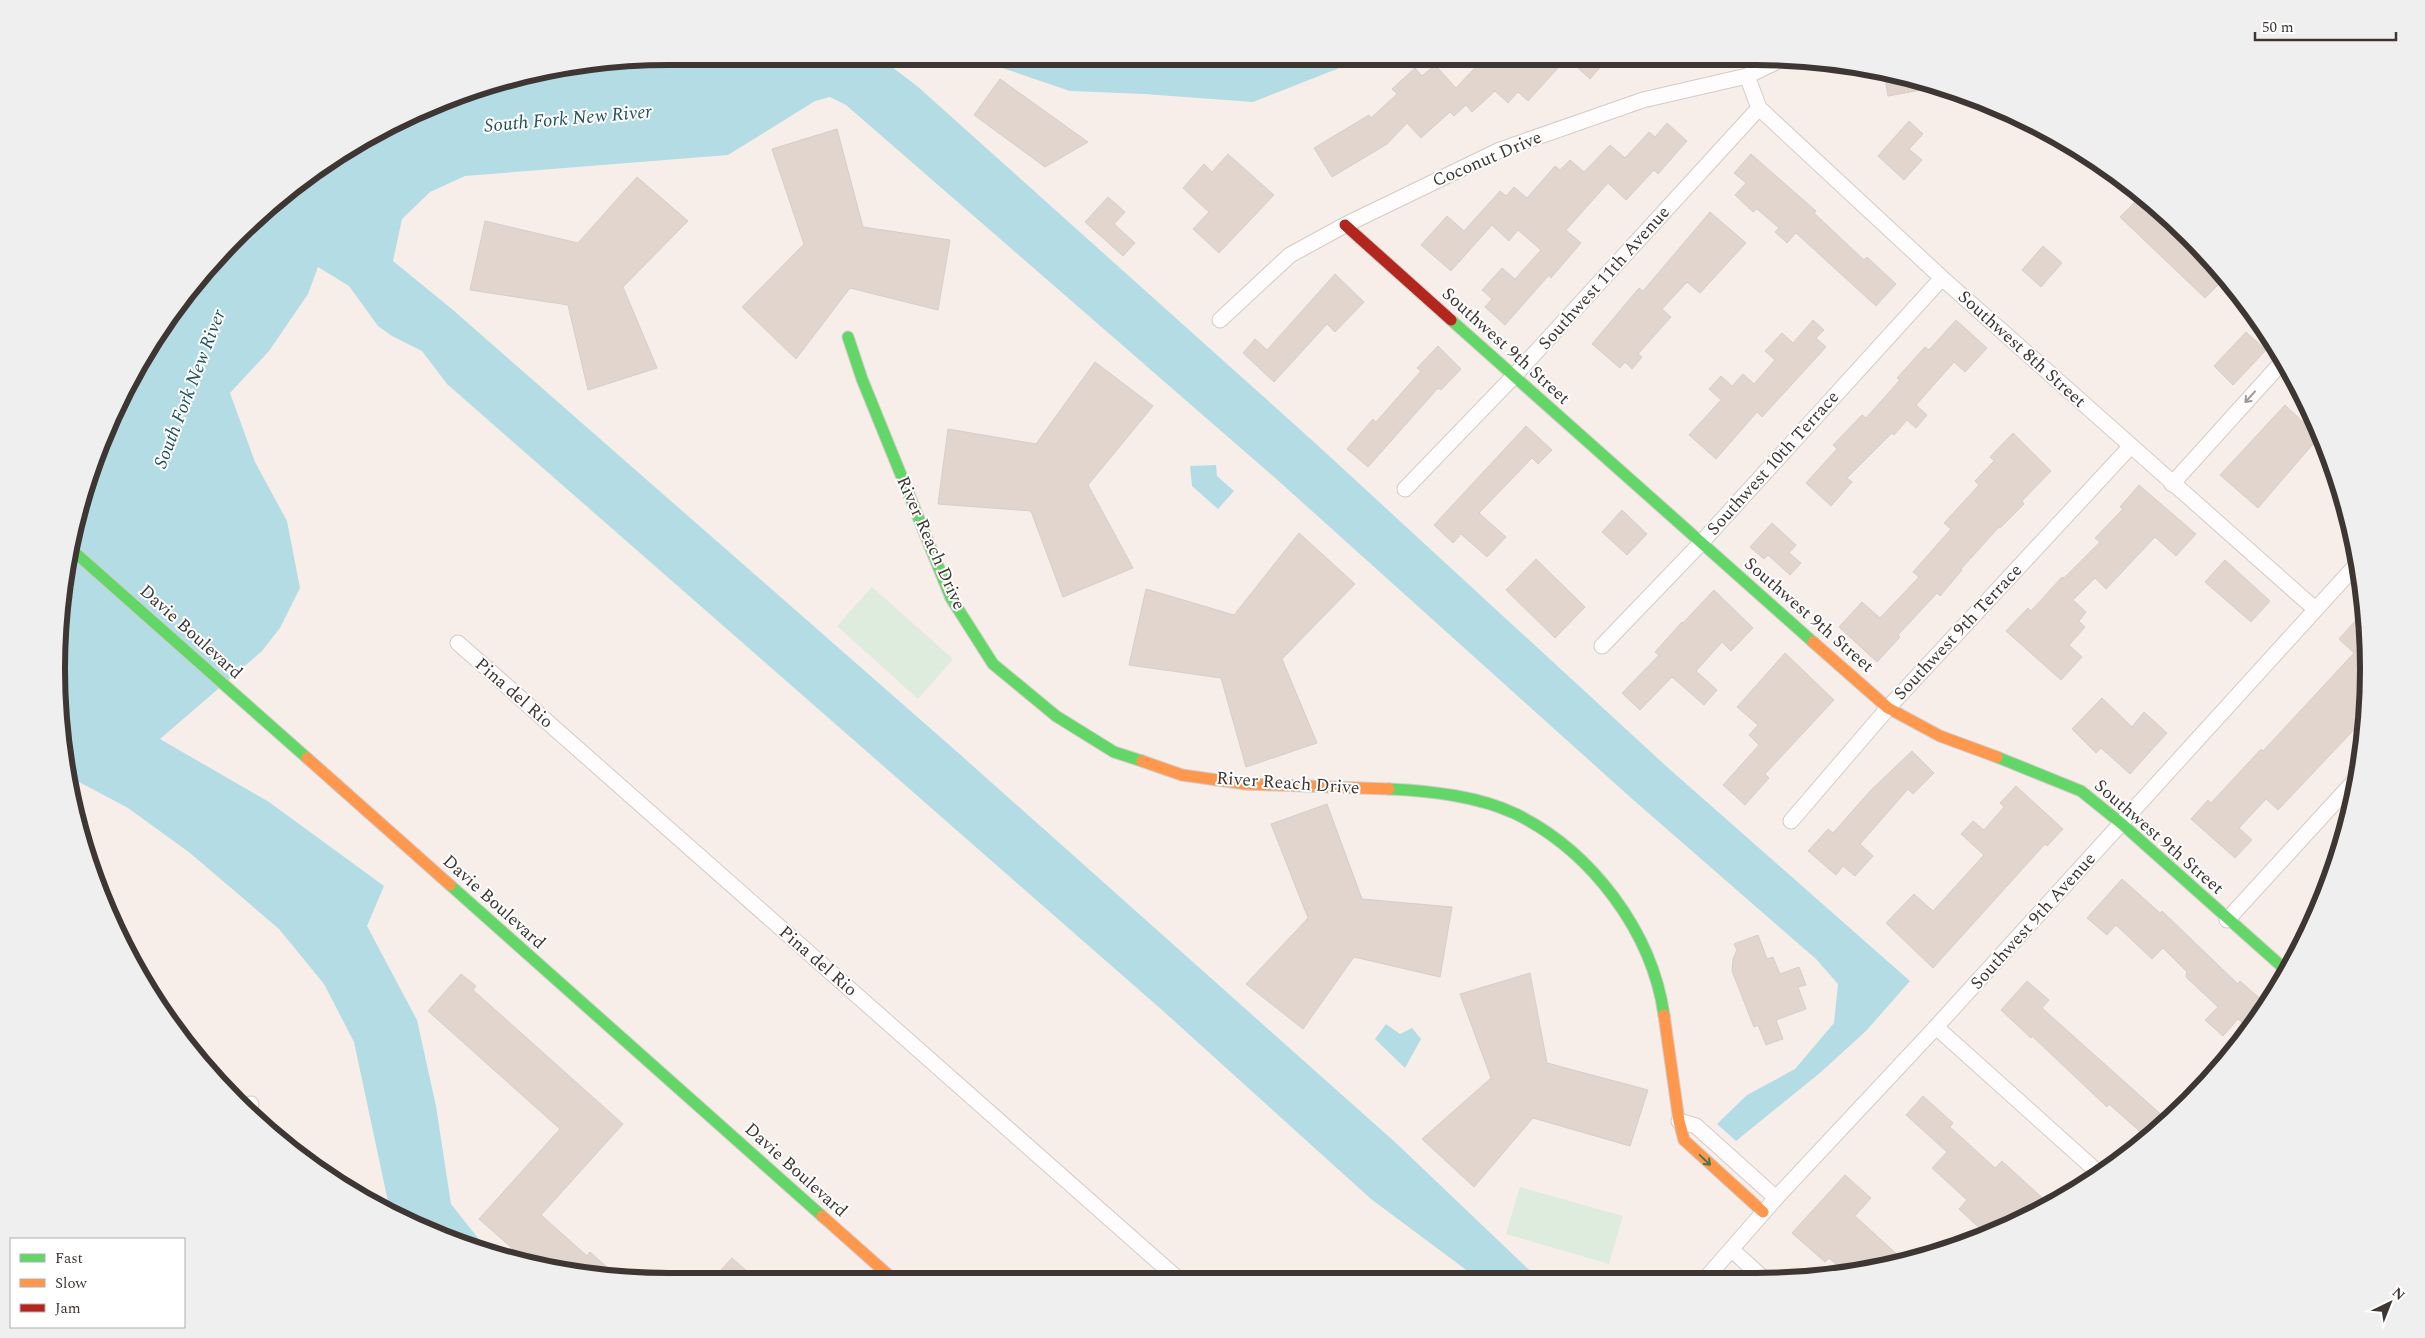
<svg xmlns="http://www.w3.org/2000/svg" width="2425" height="1338" font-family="Spectral,serif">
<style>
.green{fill:#ddecdd}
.water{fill:#b4dce5}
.building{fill:#e2d5ce;stroke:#d5ceca}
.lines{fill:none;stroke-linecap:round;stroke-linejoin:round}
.street-casing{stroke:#d3cbc8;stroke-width:17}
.fast-casing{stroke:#d3cbc8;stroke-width:13}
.slow-casing{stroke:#d3cbc8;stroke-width:13}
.jam-casing{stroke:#d3cbc8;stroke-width:13}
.street{stroke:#fefcfc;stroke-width:15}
.fast{stroke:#63d668;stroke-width:11}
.slow{stroke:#ff974d;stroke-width:11}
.jam{stroke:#b3261e;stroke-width:11}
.oneway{stroke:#9e9998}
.oneway2{stroke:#4d7648}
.labels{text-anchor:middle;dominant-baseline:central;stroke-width:4;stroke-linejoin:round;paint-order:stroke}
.street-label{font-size:18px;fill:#3e3633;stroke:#fff}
.water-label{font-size:19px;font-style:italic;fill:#1d525c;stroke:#fff}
.rim{fill:none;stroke:#3e3633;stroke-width:6}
</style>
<rect width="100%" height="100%" fill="#f7eeea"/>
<g class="green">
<path d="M872,587L953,659L918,699L837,626Z"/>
<path d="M1520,1187L1623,1216L1609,1264L1506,1234Z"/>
</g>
<g class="water">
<path d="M669,56L695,58L698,56L897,57L892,67L917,86L1314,442L1666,766L1910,981L1866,1031L1821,1072L1736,1141L1717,1124L1747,1095L1795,1069L1834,1023L1838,984L1816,959L1630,797L1273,476L846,105L830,97L815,101L728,155L465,176L430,192L402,219L393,261L453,310L955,750L1396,1143L1527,1268L1540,1277L1477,1278L1371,1199L1162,1010L447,384L422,351L392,336L378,326L349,286L318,267L308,294L269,351L230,393L255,462L287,521L300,588L280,628L262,651L160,739L269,802L384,886L367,926L417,1020L436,1106L451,1204L478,1238L497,1255L390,1211L354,1042L324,984L279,929L190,853L128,808L79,782L69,779L58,709V629L77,511L103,434L159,329L209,265L296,183L363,138L472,89L550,68Z"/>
<path d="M970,57H1352L1337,69L1253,102L1144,94L1070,91Z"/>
<path d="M1216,465L1217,476L1234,491L1218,509L1192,486L1190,466Z"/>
<path d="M1386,1024L1400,1034L1412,1028L1421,1039L1405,1068L1375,1039Z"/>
</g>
<g class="building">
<path d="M1485,57H1609L1590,79L1567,58L1528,101L1518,92L1508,103L1495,91L1472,112L1466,105L1454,116L1450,112L1421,138L1407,123L1387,144L1332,177L1314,148L1369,115L1371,118L1397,94L1392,89L1415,68L1422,76L1435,65L1456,88Z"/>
<path d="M1884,72L1915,77L1938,87L1888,96Z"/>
<path d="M1000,79L1088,142L1045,167L974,115Z"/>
<path d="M1909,121L1923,134L1909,149L1922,160L1904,180L1878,156Z"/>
<path d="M1667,123L1687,141L1658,174L1654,170L1626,200L1608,183L1566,230L1581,243L1551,278L1549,275L1505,325L1485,307L1492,299L1482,290L1502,268L1515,279L1541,250L1518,230L1509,241L1492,225L1451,271L1421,245L1447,216L1464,231L1500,191L1506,196L1514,187L1527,198L1555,166L1560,170L1570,160L1584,172L1610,145L1625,158L1649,132L1655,137Z"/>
<path d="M837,129L863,227L950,240L938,310L850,288L796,359L742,307L804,244L772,149Z"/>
<path d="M1228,154L1274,195L1219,253L1193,229L1209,212L1183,188L1204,164L1212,172Z"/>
<path d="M1751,154L1816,211L1814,213L1864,260L1867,257L1896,284L1876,306L1796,233L1787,243L1775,232L1779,228L1757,209L1753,212L1735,195L1746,183L1734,173Z"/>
<path d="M637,177L688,221L623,287L657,368L588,390L568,305L470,290L485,221L578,243Z"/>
<path d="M2142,195L2160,208L2225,278L2205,298L2120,217Z"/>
<path d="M1108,197L1125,212L1114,224L1135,243L1123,256L1085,222Z"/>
<path d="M1710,212L1746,243L1700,293L1687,282L1662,309L1671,317L1638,354L1642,357L1632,369L1625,362L1620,368L1592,344L1639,288L1643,291Z"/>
<path d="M2043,246L2062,263L2041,287L2022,270Z"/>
<path d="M1335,274L1364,302L1335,332L1327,324L1274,382L1243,353L1255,339L1267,350Z"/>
<path d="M1813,320L1824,330L1816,338L1826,347L1762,417L1757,412L1716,459L1689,435L1721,400L1709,389L1721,376L1732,386L1743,374L1754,384L1775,360L1765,351L1782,333L1793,343Z"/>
<path d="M1956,320L1987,348L1965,372L1954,362L1916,405L1927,415L1916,428L1907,420L1894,435L1892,433L1847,478L1852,482L1831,506L1806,483L1837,449L1833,445L1862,415L1866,418L1900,380L1897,378L1925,347L1929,350Z"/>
<path d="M2246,332L2266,350L2233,385L2214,366Z"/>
<path d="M1438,346L1461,369L1441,390L1438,388L1368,467L1347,449L1373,419L1376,422L1421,371L1417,368Z"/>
<path d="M1095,362L1153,406L1088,485L1133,568L1063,597L1031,511L938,504L948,429L1036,444Z"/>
<path d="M2285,405L2319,437L2258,508L2220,475Z"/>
<path d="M1526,426L1552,450L1538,464L1532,458L1479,513L1506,537L1487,557L1461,534L1453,543L1434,525Z"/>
<path d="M2013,433L2051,471L2022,501L2024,504L2000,528L1999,527L1961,569L1962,570L1940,596L1937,593L1898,635L1900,637L1877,662L1839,627L1862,602L1880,618L1919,577L1913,572L1951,529L1944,523L1979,485L1975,481L1994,461L1990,457Z"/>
<path d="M2139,485L2196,534L2176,556L2155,537L2106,589L2095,578L2073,600L2086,612L2079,621L2085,627L2069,645L2082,657L2061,680L2006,631L2028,608L2031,611L2062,577L2064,578L2100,542L2095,538L2123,509L2120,507Z"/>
<path d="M1622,510L1647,534L1627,555L1602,532Z"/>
<path d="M1772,523L1796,545L1789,553L1801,563L1790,575L1768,555L1764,559L1750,547Z"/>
<path d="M1299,533L1355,584L1282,659L1317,743L1246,767L1221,678L1129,665L1146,589L1234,615Z"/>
<path d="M1536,559L1585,607L1555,638L1506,590Z"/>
<path d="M2225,560L2270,601L2251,622L2205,582Z"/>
<path d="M1714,590L1753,628L1731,651L1722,642L1696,671L1717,690L1704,705L1672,677L1640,710L1622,693L1659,655L1655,652L1682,622L1683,623Z"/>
<path d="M2364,611L2367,629L2365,718L2278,810L2266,799L2239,828L2252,840L2235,858L2191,819L2208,800L2211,803L2261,749L2263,751L2354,653L2339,639Z"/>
<path d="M1785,653L1834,700L1765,774L1769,778L1745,805L1723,785L1759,745L1749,735L1758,725L1737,707Z"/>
<path d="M2102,698L2132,727L2144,712L2167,733L2130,774L2101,748L2096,753L2072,729Z"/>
<path d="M1912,751L1934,773L1913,794L1908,789L1860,844L1873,856L1855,876L1843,866L1836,875L1808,851L1828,829L1833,833L1871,790Z"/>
<path d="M2016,786L2063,829L2047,846L2045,844L1933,968L1886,923L1914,894L1933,911L1984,855L1961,834L1973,821L1984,830L2004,807L2000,803Z"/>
<path d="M1327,804L1362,899L1452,907L1440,977L1354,957L1303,1029L1246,984L1308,918L1271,824Z"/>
<path d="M2122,879L2160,913L2162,911L2238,984L2240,981L2266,1004L2248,1028L2238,1019L2223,1036L2205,1020L2218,1007L2186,977L2187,972L2163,948L2152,959L2116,925L2107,935L2087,918Z"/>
<path d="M1758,935L1767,959L1773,957L1780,974L1799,967L1806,985L1798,987L1806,1009L1776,1020L1783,1039L1766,1045L1758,1025L1754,1027L1732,971L1733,959L1737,950L1734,944Z"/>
<path d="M1530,973L1547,1063L1648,1090L1630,1146L1533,1118L1474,1187L1422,1139L1491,1078L1460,994Z"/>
<path d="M461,974L476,986L473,990L623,1124L541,1215L587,1256L590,1252L620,1279L530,1264L479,1219L560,1129L428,1011Z"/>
<path d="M2027,981L2049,1000L2042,1008L2165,1118L2145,1136L2109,1104L2107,1107L2032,1036L2031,1038L2001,1010Z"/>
<path d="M1923,1096L1953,1123L1950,1127L1995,1168L2002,1161L2049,1204L1988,1236L1959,1209L1967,1200L1932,1168L1947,1152L1906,1115Z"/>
<path d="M1845,1175L1871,1198L1855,1216L1902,1259L1847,1274L1829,1258L1825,1262L1792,1233Z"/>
<path d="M732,1258L757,1280H712Z"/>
</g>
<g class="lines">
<g class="street-casing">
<g id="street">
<path d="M1747,76L1759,108L1942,278L2315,609"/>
<path d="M1220,320L1290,255L1345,225L1500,150L1643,100L1747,76L1784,58"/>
<path d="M2172,484L2283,361"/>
<path d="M1405,489L1514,376L1759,108"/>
<path d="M458,643L1178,1279"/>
<path d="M1602,646L1700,544L1942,278"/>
<path d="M1791,821L1888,708L2130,447"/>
<path d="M2227,920L2357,778"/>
<path d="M1936,1027L2101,1175"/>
<path d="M246,1109L251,1104"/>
<path d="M1679,1121L1696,1126L1776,1198"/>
<path d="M1732,1250L1762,1277"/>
<path d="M1707,1277L1776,1198L1936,1027L2357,564"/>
</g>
</g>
<g class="fast-casing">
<g id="fast">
<path d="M1451,320L1813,642"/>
<path d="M848,337L862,379L951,598L993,664L1056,716L1114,752L1142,761"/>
<path d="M71,549L307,758"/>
<path d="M1997,757L2081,791L2122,824L2288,972"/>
<path d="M1389,789C1431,791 1478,796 1516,814C1591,851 1652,931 1664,1015"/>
<path d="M450,885L822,1216"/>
</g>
</g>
<g class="slow-casing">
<g id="slow">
<path d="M1813,642L1888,708L1940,736L1997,757"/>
<path d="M307,758L450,885"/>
<path d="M1142,761L1182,775L1246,784L1389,789"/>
<path d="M1664,1015L1679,1121L1684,1140L1763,1212"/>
<path d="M822,1216L894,1280"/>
</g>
</g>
<g class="jam-casing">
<path id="jam" d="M1345,225L1451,320"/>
</g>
<use href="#street" class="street"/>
<use href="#fast" class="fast"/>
<use href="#slow" class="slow"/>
<use href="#jam" class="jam"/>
</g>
<defs><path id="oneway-shaft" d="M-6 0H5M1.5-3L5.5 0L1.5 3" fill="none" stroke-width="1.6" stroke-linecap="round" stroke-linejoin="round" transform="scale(1.25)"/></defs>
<use class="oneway" href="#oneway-shaft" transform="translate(2250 397) rotate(132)"/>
<use class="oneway2" href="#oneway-shaft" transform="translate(1705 1160) rotate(43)"/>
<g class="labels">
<g class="street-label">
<text transform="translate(1487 159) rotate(-23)">Coconut Drive</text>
<text transform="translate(1604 278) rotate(-48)">Southwest 11th Avenue</text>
<text transform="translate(1506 346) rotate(42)">Southwest 9th Street</text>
<text transform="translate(2022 349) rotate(42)">Southwest 8th Street</text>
<text transform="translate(1773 463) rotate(-48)">Southwest 10th Terrace</text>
<text transform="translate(931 543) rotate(66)">River Reach Drive</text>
<text transform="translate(1809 615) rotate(41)">Southwest 9th Street</text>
<text transform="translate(191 632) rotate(42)">Davie Boulevard</text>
<text transform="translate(1958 632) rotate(-47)">Southwest 9th Terrace</text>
<text transform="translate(514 693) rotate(41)">Pina del Rio</text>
<text transform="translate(1288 783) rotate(4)">River Reach Drive</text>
<text transform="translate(2159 837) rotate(41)">Southwest 9th Street</text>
<text transform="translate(494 902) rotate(42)">Davie Boulevard</text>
<text transform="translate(2033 921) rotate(-48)">Southwest 9th Avenue</text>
<text transform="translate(818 961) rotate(41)">Pina del Rio</text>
<text transform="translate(796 1170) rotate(42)">Davie Boulevard</text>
</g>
<g class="water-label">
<text transform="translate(568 119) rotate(-5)">South Fork New River</text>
<text transform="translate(190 389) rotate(-69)">South Fork New River</text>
</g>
</g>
<path d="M0 0H2425V1338H0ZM669 65H1756A604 604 0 0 1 2360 669V669A604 604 0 0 1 1756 1273H669A604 604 0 0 1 65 669V669A604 604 0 0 1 669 65Z" fill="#f0efef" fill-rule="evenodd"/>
<path class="rim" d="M669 65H1756A604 604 0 0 1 2360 669V669A604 604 0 0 1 1756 1273H669A604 604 0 0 1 65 669V669A604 604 0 0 1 669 65Z"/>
<rect x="10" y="1238" width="175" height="90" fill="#ffffff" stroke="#b2afad"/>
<rect x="20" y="1254" width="25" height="8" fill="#63d668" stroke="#b2afad"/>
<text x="55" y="1263" font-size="15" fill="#3e3633">Fast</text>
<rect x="20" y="1279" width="25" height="8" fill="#ff974d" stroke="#b2afad"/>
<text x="55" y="1288" font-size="15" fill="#3e3633">Slow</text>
<rect x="20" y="1304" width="25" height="8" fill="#b3261e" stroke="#b2afad"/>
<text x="55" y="1313" font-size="15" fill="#3e3633">Jam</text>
<g transform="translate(2390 1303) rotate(43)" stroke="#ffffff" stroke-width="4" paint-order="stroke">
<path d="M0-4L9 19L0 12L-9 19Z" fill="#3e3633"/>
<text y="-8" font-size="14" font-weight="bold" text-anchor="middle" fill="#3e3633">N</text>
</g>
<path d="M2255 32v8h141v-8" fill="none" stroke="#3e3633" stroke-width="2.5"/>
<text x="2262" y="32" font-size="15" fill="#3e3633" stroke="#ffffff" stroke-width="4" paint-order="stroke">50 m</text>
</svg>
